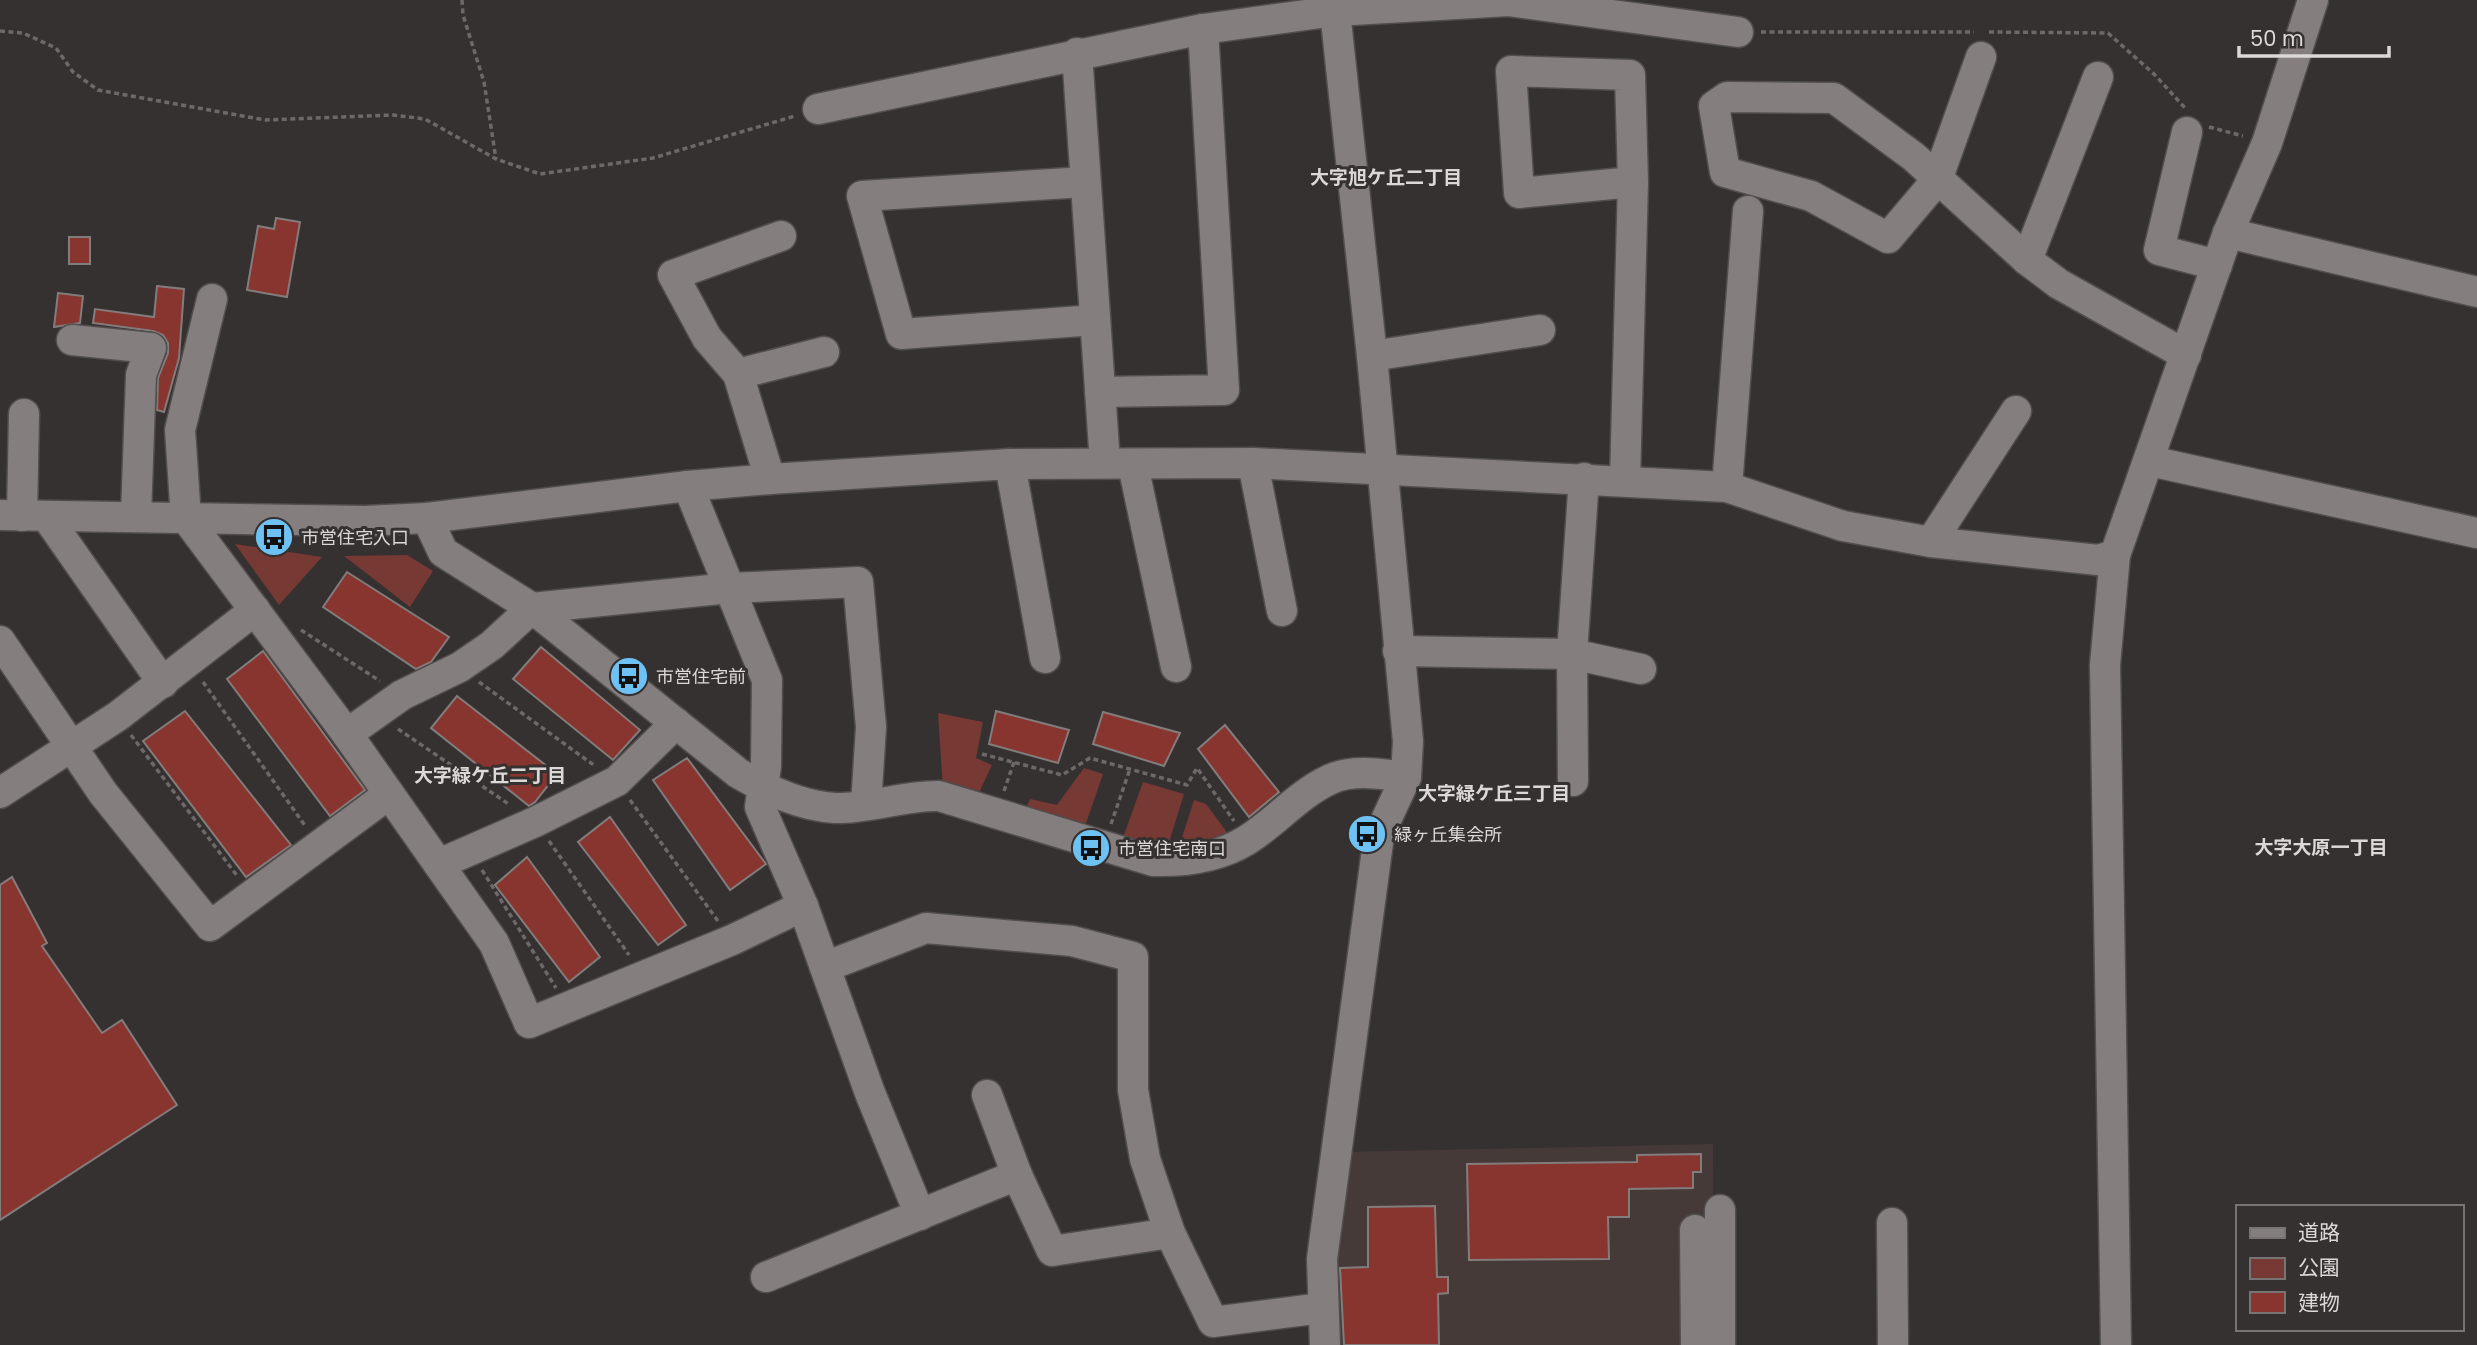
<svg xmlns="http://www.w3.org/2000/svg" width="2477" height="1345" font-family="Poppins,'Noto Sans JP',sans-serif">
<style>
.built{fill:#463a38}
.green{fill:#763934}
.building{fill:#883530;stroke:#827d7c;stroke-width:2}
.lines{fill:none;stroke-linecap:round;stroke-linejoin:round}
.minor-casing{stroke:#524e4e;stroke-width:33}
.path{stroke:#6d6969;stroke-width:3.5;stroke-dasharray:5 3.5;stroke-linecap:butt}
.minor{stroke:#847f7e;stroke-width:30}
.labels{text-anchor:middle;dominant-baseline:central;stroke-width:6;stroke-linejoin:round;paint-order:stroke}
.poi-label{font-size:18px;fill:#dbd8d8;stroke:#363131;text-anchor:start}
.neighbourhood-label{font-size:19px;font-weight:bold;fill:#dbd8d8;stroke:#363131}
</style>
<rect width="100%" height="100%" fill="#363131"/>
<path class="built" d="M1713,1144L1714,1345H1333L1331,1271L1348,1152Z"/>
<g class="green">
<path d="M235,544L322,557L279,605Z"/>
<path d="M407,555L433,571L410,607L344,556Z"/>
<path d="M938,713L983,722L976,758L992,765L976,799L943,788Z"/>
<path d="M1084,768L1103,774L1082,835L1022,818L1030,799L1057,805Z"/>
<path d="M1143,782L1184,794L1165,855L1120,846Z"/>
<path d="M1194,800L1206,804L1232,839L1176,856Z"/>
</g>
<g class="building">
<path d="M276,218L300,222L287,297L247,290L258,226L274,229Z"/>
<rect x="69" y="237" width="21" height="27"/>
<path d="M157,286L184,289L179,358L164,412L157,410L158,378L168,353V343L163,335L153,331L93,323L95,309L154,317Z"/>
<path d="M58,293L83,296L80,323L54,327Z"/>
<path d="M347,572L449,637L431,662L416,669L323,607Z"/>
<path d="M541,647L640,730L613,760L513,679Z"/>
<path d="M263,651L365,790L330,816L227,679Z"/>
<path d="M457,696L557,774L535,802L529,806L431,728Z"/>
<path d="M185,711L291,845L246,877L143,741Z"/>
<path d="M996,711L1069,730L1058,763L989,744Z"/>
<path d="M1103,712L1180,733L1164,766L1093,744Z"/>
<path d="M1225,725L1279,792L1249,817L1198,749Z"/>
<path d="M687,758L766,864L730,890L653,780Z"/>
<path d="M610,817L686,925L658,945L578,842Z"/>
<path d="M527,857L600,957L569,982L495,885Z"/>
<path d="M12,877L47,943L42,946L102,1033L122,1020L177,1105L0,1220V885Z"/>
<path d="M1701,1154V1172H1693V1188L1629,1189V1217H1608L1609,1259L1469,1260L1467,1164L1637,1162V1155Z"/>
<path d="M1435,1206L1437,1277H1448V1293L1438,1294L1439,1345H1344L1340,1268L1368,1267V1207Z"/>
</g>
<g class="lines">
<g class="minor-casing">
<g id="minor">
<path d="M1335,11L1508,1L1738,32"/>
<path d="M1077,53L1105,463"/>
<path d="M1981,57L1937,180L1888,238L1811,196L1725,172L1714,106L1727,97L1834,98L1914,157L2027,260L2059,284L2186,355"/>
<path d="M818,109L1203,29L1335,11L1372,356L1408,741L1406,777L1379,835L1322,1259L1325,1345"/>
<path d="M2187,132L2159,250L2217,265"/>
<path d="M1085,182L862,196L901,334L1095,320"/>
<path d="M2228,233L2477,292"/>
<path d="M2027,260L2098,77"/>
<path d="M212,299L180,430L186,518L347,734L494,943L529,1023L732,940L803,906"/>
<path d="M72,340L151,348L141,375L136,516"/>
<path d="M1372,356L1540,330"/>
<path d="M738,374L824,352"/>
<path d="M1100,392L1224,390L1203,29"/>
<path d="M2150,461L2477,533"/>
<path d="M1253,463L1282,611"/>
<path d="M1010,464L1045,658"/>
<path d="M1133,465L1176,667"/>
<path d="M770,479L738,374L707,338L673,275L781,236"/>
<path d="M1625,480L1633,182L1630,75L1511,71L1519,193L1633,182"/>
<path d="M688,486L767,680L766,766L760,807L803,906L870,1093L920,1215"/>
<path d="M1727,487L1748,211"/>
<path d="M0,515L365,521L427,518L688,486L770,479L1010,464L1253,463L1727,487L1843,526L1931,542L2098,560L2115,555"/>
<path d="M22,516L24,414"/>
<path d="M47,517L163,683"/>
<path d="M427,518L443,552L532,608L738,773C767,790 800,806 835,808C870,809 904,795 939,796L1153,861C1186,862 1218,858 1247,840C1276,822 1298,794 1331,779C1354,769 1381,774 1406,777"/>
<path d="M1931,542L2016,411"/>
<path d="M0,641L103,793L210,926L389,794"/>
<path d="M1398,651L1572,654L1641,669"/>
<path d="M347,734L402,695L460,667L492,645L532,608L730,588L858,582L871,727L866,805"/>
<path d="M1573,781L1572,654L1584,478"/>
<path d="M0,793L118,716L255,610"/>
<path d="M439,864L535,822L617,781L676,723"/>
<path d="M825,967L926,928L1072,941L1133,957V1090L1145,1159L1170,1233"/>
<path d="M987,1095L1017,1175"/>
<path d="M1720,1210V1345"/>
<path d="M1892,1223L1893,1345"/>
<path d="M1695,1230L1696,1345"/>
<path d="M766,1277L1017,1175L1052,1251L1170,1233L1213,1322L1322,1308"/>
<path d="M2116,1345L2105,665L2115,555L2228,233L2267,143L2313,0"/>
</g>
</g>
<g class="path">
<path d="M462,0L463,15L484,82L496,159"/>
<path d="M0,31L23,33L56,48L73,72L98,90L265,120L393,115L425,119L496,159L540,174L653,158L795,116"/>
<path d="M1761,32H1974"/>
<path d="M1989,32L2108,33L2155,75L2185,108"/>
<path d="M2209,127L2243,136"/>
<path d="M301,630L380,681"/>
<path d="M203,682L306,827"/>
<path d="M479,682L595,766"/>
<path d="M398,729L510,805"/>
<path d="M131,735L238,877"/>
<path d="M982,754L1062,775L1090,758L1187,785L1197,768L1234,821"/>
<path d="M1004,791L1014,762"/>
<path d="M630,800L718,921"/>
<path d="M1111,824L1130,769"/>
<path d="M549,841L629,955"/>
<path d="M482,870L556,988"/>
</g>
<use href="#minor" class="minor"/>
</g>
<defs>
<g id="bus-disc" transform="scale(2.0125)"><circle r="9.5" fill="#6ec2f3" stroke="#363131"/><path d="M-5-6H5V4H4V6H2V4H-2V6H-4V4H-5ZM-3.5-4V0h7V-4ZM-3.5 1.2v1.5H-2V1.2ZM2 1.2v1.5H3.5V1.2Z" fill="#111"/></g>
</defs>
<g fill-rule="evenodd">
<use href="#bus-disc" x="274" y="537"/>
<use href="#bus-disc" x="629" y="676"/>
<use href="#bus-disc" x="1367" y="834"/>
<use href="#bus-disc" x="1091" y="848"/>
</g>
<g class="labels">
<g class="poi-label">
<text x="301" y="537">市営住宅入口</text>
<text x="656" y="676">市営住宅前</text>
<text x="1394" y="834">緑ヶ丘集会所</text>
<text x="1118" y="848">市営住宅南口</text>
</g>
<g class="neighbourhood-label">
<text x="1386" y="177">大字旭ケ丘二丁目</text>
<text x="490" y="775">大字緑ケ丘二丁目</text>
<text x="1494" y="793">大字緑ケ丘三丁目</text>
<text x="2321" y="847">大字大原一丁目</text>
</g>
</g>
<rect x="2236" y="1205" width="228" height="126" fill="#363131" stroke="#787474" stroke-width="2"/>
<rect x="2250" y="1228" width="35" height="10" fill="#847f7e" stroke="#787474" stroke-width="2"/>
<text x="2298" y="1240" font-size="21" fill="#dbd8d8">道路</text>
<rect x="2250" y="1258" width="35" height="21" fill="#763934" stroke="#787474" stroke-width="2"/>
<text x="2298" y="1275" font-size="21" fill="#dbd8d8">公園</text>
<rect x="2250" y="1292" width="35" height="21" fill="#883530" stroke="#787474" stroke-width="2"/>
<text x="2298" y="1310" font-size="21" fill="#dbd8d8">建物</text>
<path d="M2239 46v10h150v-10" fill="none" stroke="#dbd8d8" stroke-width="3.5"/>
<text x="2250" y="46" font-size="21" fill="#dbd8d8" stroke="#363131" stroke-width="5" paint-order="stroke">50 m</text>
</svg>
